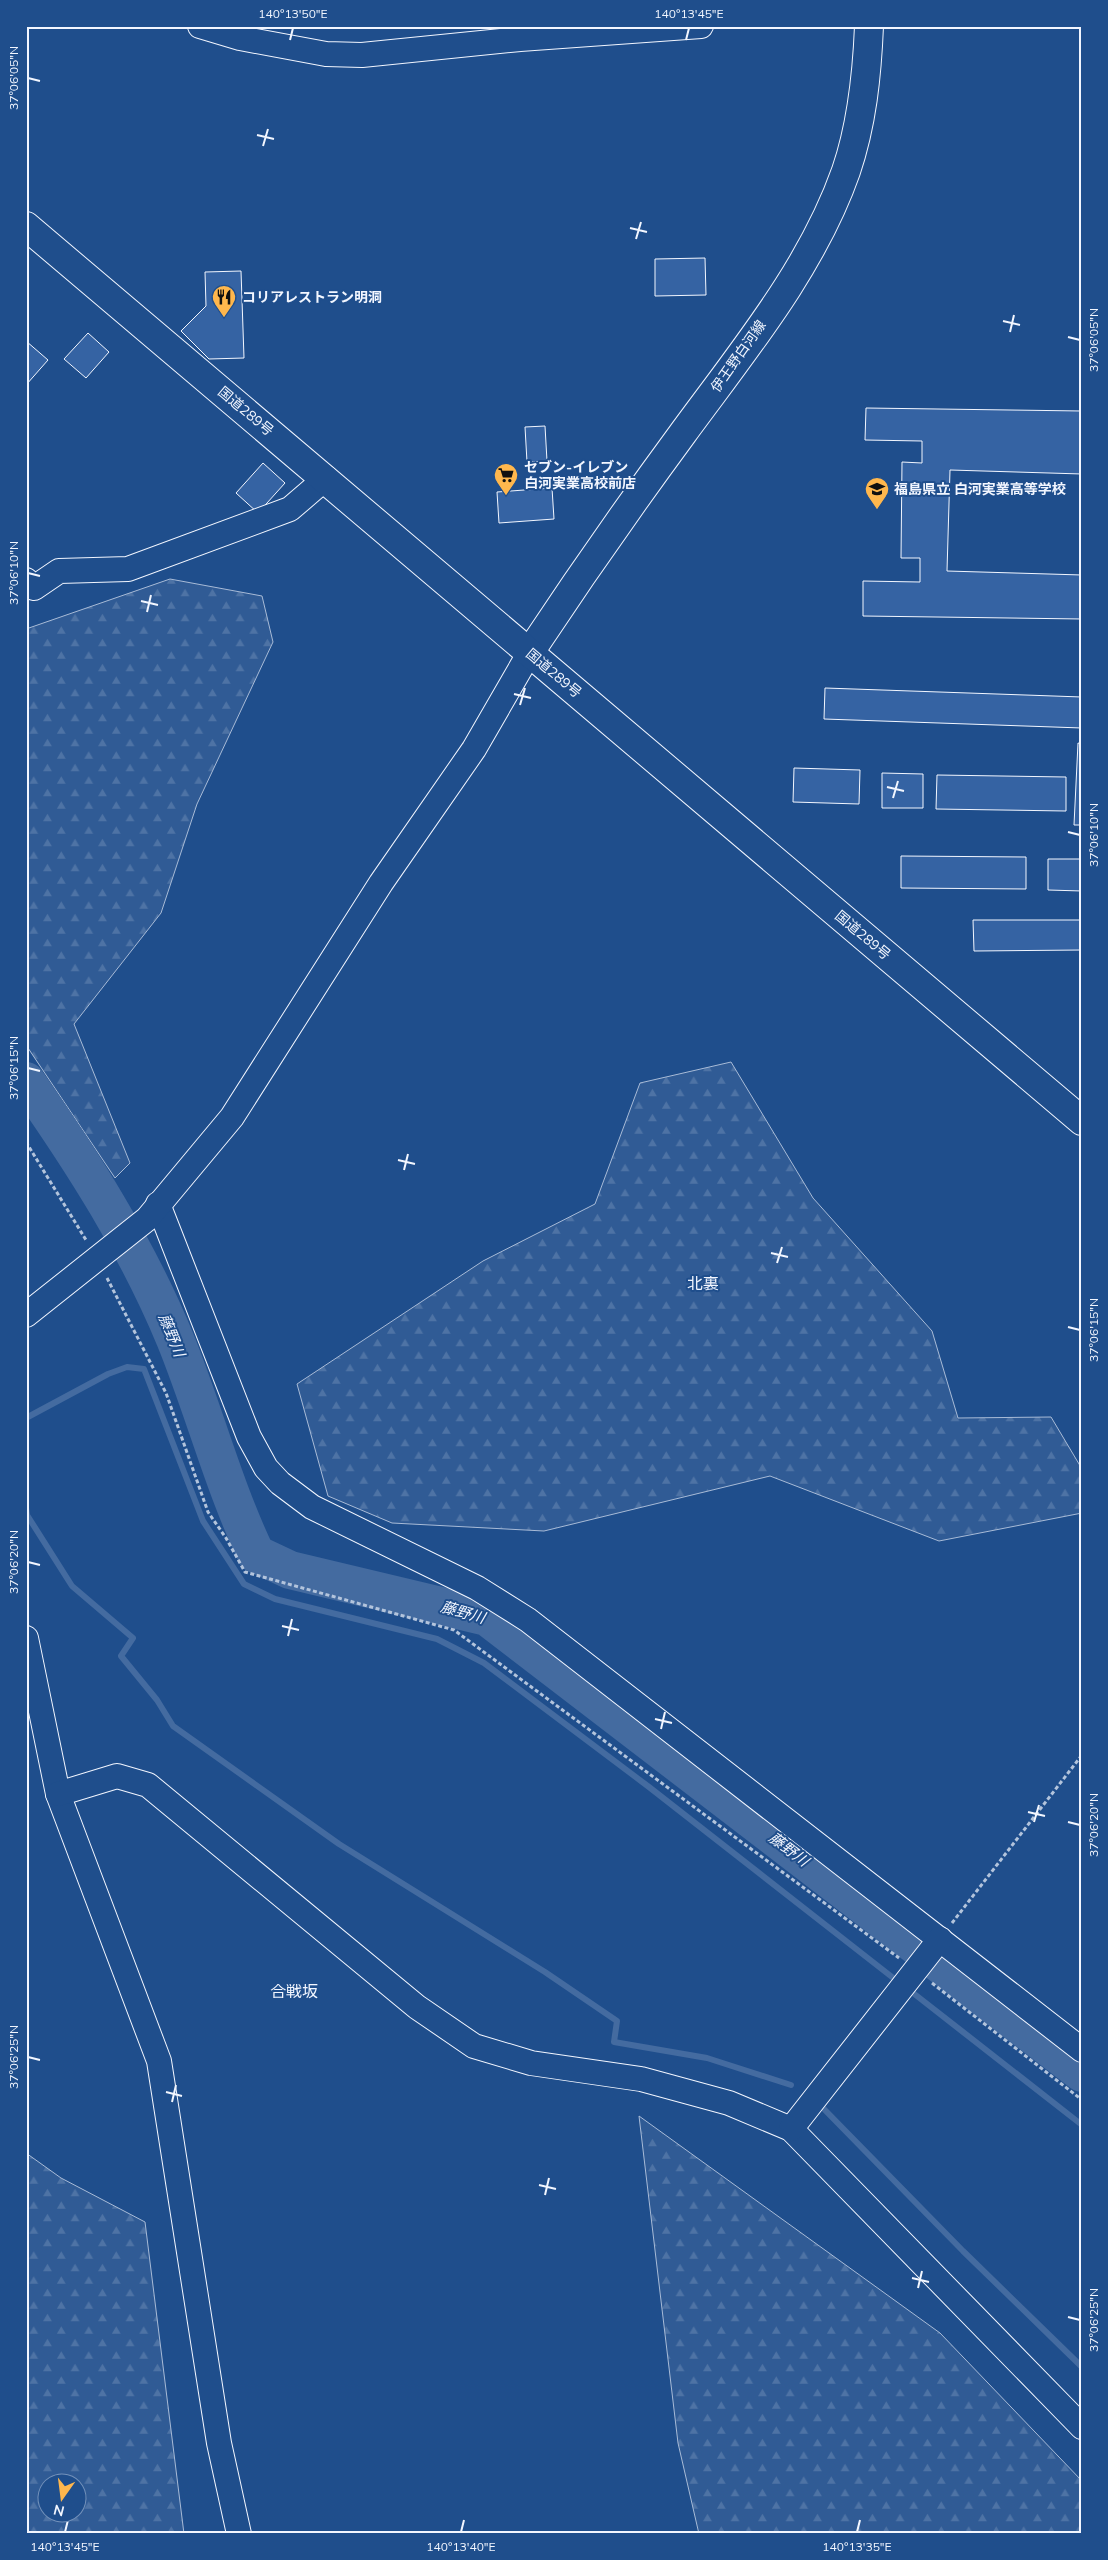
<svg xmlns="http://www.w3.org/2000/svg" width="1108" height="2560" font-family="Mulish,'Noto Sans JP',sans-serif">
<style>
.forest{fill:url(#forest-firs);stroke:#a8bbd7;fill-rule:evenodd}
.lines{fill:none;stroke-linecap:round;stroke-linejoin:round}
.stream{stroke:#446ba0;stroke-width:6}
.river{stroke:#446ba0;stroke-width:38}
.building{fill:#3563a3;stroke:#f2f6ff}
.minor-casing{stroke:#f2f6ff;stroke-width:26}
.major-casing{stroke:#f2f6ff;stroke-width:30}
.highway-casing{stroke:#f2f6ff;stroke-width:30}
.path{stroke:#b3c4dc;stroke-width:3;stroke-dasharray:4 2.5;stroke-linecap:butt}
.minor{stroke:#1f4e8c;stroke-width:24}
.major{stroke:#1f4e8c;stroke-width:28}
.highway{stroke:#1f4e8c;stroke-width:28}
.ticks{fill:none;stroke:#f2f6ff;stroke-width:2}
.labels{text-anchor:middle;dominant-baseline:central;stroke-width:4;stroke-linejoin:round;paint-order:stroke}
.poi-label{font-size:14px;font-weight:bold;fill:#f2f6ff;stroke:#1f4e8c;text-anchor:start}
.street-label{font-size:14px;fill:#f2f6ff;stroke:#1f4e8c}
.water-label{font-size:15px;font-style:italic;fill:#f2f6ff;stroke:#1f4e8c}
.quarter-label{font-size:16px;fill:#f2f6ff;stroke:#1f4e8c}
.neatline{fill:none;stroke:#f2f6ff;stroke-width:2}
.ticks-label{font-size:12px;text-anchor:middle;fill:#f2f6ff}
</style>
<defs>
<pattern id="forest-firs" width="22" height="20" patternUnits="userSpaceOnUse" patternTransform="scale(1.25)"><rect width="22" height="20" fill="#305b95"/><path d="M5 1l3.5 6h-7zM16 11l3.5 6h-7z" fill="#4e73a5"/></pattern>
</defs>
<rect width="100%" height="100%" fill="#1f4e8c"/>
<g class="forest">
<path d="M170,579L262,596L273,642L197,804L161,913L74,1024L130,1163L115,1178L26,1045V629Z"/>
<path d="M731,1062L813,1198L932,1331L958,1418L1051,1417L1082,1469V1513L939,1541L770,1476L544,1531L392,1523L328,1496L297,1384L483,1261L595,1204L640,1083Z"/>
<path d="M639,2116L940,2333L1082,2481V2534H699L678,2443Z"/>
<path d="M26,2153L61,2178L145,2222L184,2534H26ZM48,2482H78V2512H48Z"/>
</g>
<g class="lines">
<g class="stream">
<path d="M26,1418L108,1374L127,1367L144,1369L203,1521L244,1584L275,1599L437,1639L484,1663L649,1787L892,1977"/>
<path d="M26,1508L27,1515L72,1586L133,1638L121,1656L157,1700L173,1726L339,1844L545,1972L617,2021L614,2042L707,2058L791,2085"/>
<path d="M908,1989L1082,2125"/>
<path d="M821,2106L963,2251L1082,2367"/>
</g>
<path class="river" d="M26,1081C83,1162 137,1247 175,1339C204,1410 223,1485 256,1554L290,1570L487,1617L1082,2073"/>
</g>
<g class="building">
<path d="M705,258L706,295L655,296V259Z"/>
<path d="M241,271L244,358L209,359L181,331L206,306L205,272Z"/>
<path d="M88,333L109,352L86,378L64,359Z"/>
<path d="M26,341L48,360L26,385Z"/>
<path d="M866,408L1082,411V474L950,470L947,571L1082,575V619L863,616V581L920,582V558H901L902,462L922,463V441L865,440Z"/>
<path d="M545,426L547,461L527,462L525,427Z"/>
<path d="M263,463L285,483L258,513L236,493Z"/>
<path d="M552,488L554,519L499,523L497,492Z"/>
<path d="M825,688L1082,697V728L824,719Z"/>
<path d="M1078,743L1082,744V825H1074Z"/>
<path d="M794,768L860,770L859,804L793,802Z"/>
<path d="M882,773L923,774V808H882Z"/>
<path d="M937,775L1066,777V811L936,809Z"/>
<path d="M901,856L1026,857V889L901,888Z"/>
<path d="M1048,859H1082V891L1048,890Z"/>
<path d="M973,920H1082V950L974,951Z"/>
</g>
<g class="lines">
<g class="minor-casing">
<g id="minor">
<path d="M200,26L240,38L326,54L362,55L520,39L701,26"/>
<path d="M26,580L34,588L59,571L128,569L290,509L326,478"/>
<path d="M158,1204L249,1437L266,1468L280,1483L312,1507L477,1588L528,1620L1082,2050"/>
<path d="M26,1315L147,1219L232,1117L381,883L474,749L530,652"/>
<path d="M26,1638L58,1794L159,2061L219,2443L239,2534"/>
<path d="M58,1794L117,1776L148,1785L417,2007L474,2046L531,2063L641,2079L729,2103L791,2129L1082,2427"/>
<path d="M791,2129L940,1939"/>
</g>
</g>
<g class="major-casing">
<path id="major" d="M530,652C579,578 630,505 683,433C743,351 812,268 846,171C862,124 867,75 869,26"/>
</g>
<g class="highway-casing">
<path id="highway" d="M26,226L1082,1121"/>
</g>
<g class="path">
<path d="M26,1142L86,1240"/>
<path d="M107,1278L166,1393L208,1512L226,1538L245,1572L454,1630L899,1958"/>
<path d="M952,1923L1082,1755"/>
<path d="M932,1983L1082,2100"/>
</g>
<use href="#minor" class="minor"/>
<use href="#major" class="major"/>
<use href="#highway" class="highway"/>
</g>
<path class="ticks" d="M290,40L293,28M686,40L689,28M28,78L40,81M257,135L274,139M263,146L268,129M630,228L647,232M636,239L641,222M1003,321L1020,325M1010,332L1014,315M1068,337L1080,340M28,573L40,576M141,601L158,605M147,612L151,595M514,694L531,698M520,705L525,688M887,787L904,791M893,798L898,781M1068,832L1080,835M28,1068L40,1071M398,1160L415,1164M404,1170L408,1154M771,1253L788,1257M777,1263L782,1247M1068,1327L1080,1330M28,1562L40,1565M282,1626L299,1630M288,1636L292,1619M655,1719L672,1723M661,1729L665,1712M1028,1812L1045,1816M1034,1822L1039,1805M1068,1822L1080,1825M28,2057L40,2060M166,2092L182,2096M172,2102L176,2085M539,2185L556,2189M545,2195L549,2178M912,2278L929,2282M918,2288L922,2271M1068,2317L1080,2320M65,2532L68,2520M461,2532L464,2520M857,2532L860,2520"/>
<defs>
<g id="restaurant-pin" transform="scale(1.25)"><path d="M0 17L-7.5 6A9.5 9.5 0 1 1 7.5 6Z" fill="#ffb74d" stroke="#1f4e8c"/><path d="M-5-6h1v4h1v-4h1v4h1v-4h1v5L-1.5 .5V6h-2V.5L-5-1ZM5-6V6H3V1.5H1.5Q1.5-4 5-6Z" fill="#111"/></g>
<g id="supermarket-pin" transform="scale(1.25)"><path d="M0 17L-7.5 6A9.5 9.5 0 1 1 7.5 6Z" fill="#ffb74d" stroke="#1f4e8c"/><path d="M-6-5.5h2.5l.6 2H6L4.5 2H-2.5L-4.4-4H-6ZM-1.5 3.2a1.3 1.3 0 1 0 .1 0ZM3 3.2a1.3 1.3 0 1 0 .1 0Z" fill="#111"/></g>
<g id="school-pin" transform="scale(1.25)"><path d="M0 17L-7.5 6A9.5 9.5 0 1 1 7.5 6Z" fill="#ffb74d" stroke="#1f4e8c"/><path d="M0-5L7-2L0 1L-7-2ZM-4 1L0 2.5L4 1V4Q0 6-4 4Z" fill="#111"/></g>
</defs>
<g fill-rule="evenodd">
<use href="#restaurant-pin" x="224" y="297"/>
<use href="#supermarket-pin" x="506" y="475"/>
<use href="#school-pin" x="877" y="489"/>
</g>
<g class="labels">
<g class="poi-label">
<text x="242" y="297">コリアレストラン明洞</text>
<text x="524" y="467">セブン-イレブン<tspan x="524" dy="16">白河実業高校前店</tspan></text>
<text x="894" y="489">福島県立 白河実業高等学校</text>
</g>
<g class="street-label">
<text transform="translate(738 356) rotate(-55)">伊王野白河線</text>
<text transform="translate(246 411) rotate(40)">国道289号</text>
<text transform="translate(554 673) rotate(40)">国道289号</text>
<text transform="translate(863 935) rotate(40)">国道289号</text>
</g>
<g class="water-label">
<text transform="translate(172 1335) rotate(68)">藤野川</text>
<text transform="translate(463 1612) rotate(16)">藤野川</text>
<text transform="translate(789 1849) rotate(37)">藤野川</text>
</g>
<g class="quarter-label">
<text x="703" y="1283">北裏</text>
<text x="294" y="1991">合戦坂</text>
</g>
</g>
<rect width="1108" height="2560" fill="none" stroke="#1f4e8c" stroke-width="55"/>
<g transform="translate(62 2498) rotate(194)"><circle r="24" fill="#1f4e8c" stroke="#7391ba"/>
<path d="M0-4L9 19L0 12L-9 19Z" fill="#ffb74d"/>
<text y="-8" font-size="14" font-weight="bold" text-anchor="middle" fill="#f2f6ff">N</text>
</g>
<rect x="28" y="28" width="1052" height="2504" class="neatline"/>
<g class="ticks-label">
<text x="293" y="18">140°13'50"E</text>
<text x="689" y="18">140°13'45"E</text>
<text transform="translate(14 78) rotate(-90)" y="4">37°06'05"N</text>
<text transform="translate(1094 340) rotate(-90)" y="4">37°06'05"N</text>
<text transform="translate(14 573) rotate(-90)" y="4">37°06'10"N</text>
<text transform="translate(1094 835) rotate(-90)" y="4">37°06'10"N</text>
<text transform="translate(14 1068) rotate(-90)" y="4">37°06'15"N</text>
<text transform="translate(1094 1330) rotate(-90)" y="4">37°06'15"N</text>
<text transform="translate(14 1562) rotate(-90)" y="4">37°06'20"N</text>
<text transform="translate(1094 1825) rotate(-90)" y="4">37°06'20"N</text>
<text transform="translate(14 2057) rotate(-90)" y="4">37°06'25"N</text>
<text transform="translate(1094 2320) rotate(-90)" y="4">37°06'25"N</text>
<text x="65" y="2551">140°13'45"E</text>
<text x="461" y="2551">140°13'40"E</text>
<text x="857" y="2551">140°13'35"E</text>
</g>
</svg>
